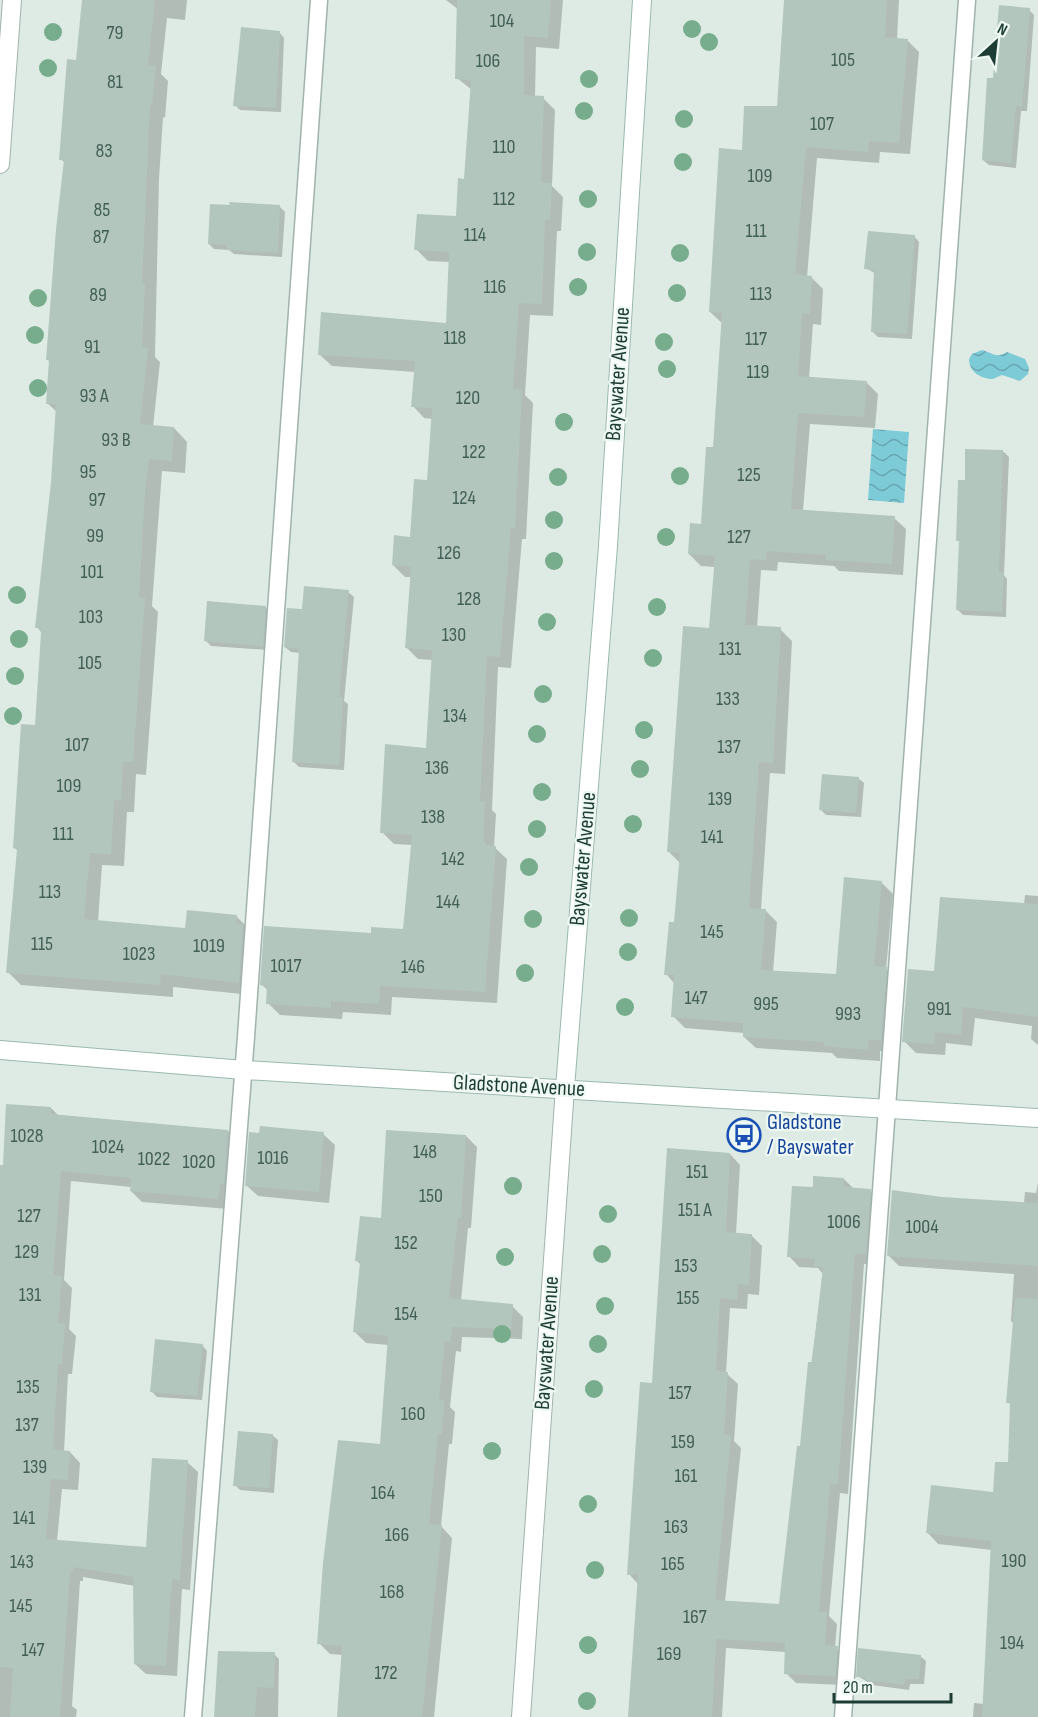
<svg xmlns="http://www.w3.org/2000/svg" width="1038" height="1717" font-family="'Sofia Sans Condensed',sans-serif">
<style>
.water{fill:url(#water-waves)}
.shadow{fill:#0003}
.building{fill:#b3c6be}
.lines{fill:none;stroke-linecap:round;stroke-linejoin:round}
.lane-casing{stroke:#a0b3ac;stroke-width:19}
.street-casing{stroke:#a0b3ac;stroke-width:20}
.secondary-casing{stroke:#9bb8ae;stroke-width:20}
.lane{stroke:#fff;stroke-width:16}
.street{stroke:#fff;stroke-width:18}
.secondary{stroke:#fff;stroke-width:18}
.tree{fill:#77ac8c}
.labels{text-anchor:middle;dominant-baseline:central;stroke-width:4.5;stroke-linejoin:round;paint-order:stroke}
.number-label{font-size:20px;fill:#425f56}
.street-label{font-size:22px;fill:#1d3d34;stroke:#eef8f3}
.transit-label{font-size:22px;fill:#164399;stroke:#eef8f3;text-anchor:start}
</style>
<defs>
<pattern id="water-waves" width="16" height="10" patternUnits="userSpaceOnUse" patternTransform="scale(1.5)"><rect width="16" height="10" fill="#7ecbd8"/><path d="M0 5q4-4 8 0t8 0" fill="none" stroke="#67a6b0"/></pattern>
</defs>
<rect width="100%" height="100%" fill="#deebe5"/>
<g class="water">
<path d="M982,350C993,353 996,359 1007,352L1025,359L1029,368L1028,374L1020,381L1002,375L993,379C981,379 969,372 969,359L972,354Z"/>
<path d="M873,429L909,432L904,503L868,500Z"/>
</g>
<g class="shadow">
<path d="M83,0H187L185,20L167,18L161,74L168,81L165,118L163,117L159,179L155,357L160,362L153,427L174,428L187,442L185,473L162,471L152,606L158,612L146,775L136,774L134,812H127L124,866L102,865L98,922L186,930L237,917L250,930L252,995L173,987V997L21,985L8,972L18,851L15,848L37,727L42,633L37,627L53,482L57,412L47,403L50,362L48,360L66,164L61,159L77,62Z"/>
<path d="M446,0H563L559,49L536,47L535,97L543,98L555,110L552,186L563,197L561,231H557L553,316L530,315L525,395L533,403L526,539H522L511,668L498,667L492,810L496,814L494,847L507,859L497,1003L392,997L391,1015L343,1012L342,1019L280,1015L268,1003L269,991L262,985L372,935L404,930L412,845L394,844L382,832L427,749L433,660L418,659L406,647L412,577H405L393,565L411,538L429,481L433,419L424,418L413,406L415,372L332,366L320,355L448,324L450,262L428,261L416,249L458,218L466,180L472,90L457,78L459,10Z"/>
<path d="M785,0H899L897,40H907L919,52L910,154L880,152L879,163L817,158L807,277H811L823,289L821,325L813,324L809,378L866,382L878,394L875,428L810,424L803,511L894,518L906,529L903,575L839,571L834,566L778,562L777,571L761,570L757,628L780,629L792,641L785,774L770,773L761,910H765L777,922L773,972L837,976L881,882L893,894L886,969L898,980L893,1051H880V1061L837,1058L832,1053L756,1048L744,1037V1033L685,1028L673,1016L675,984L666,974L675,924L680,863L668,851L710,630L715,567L701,566L689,554L702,525L714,449L723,324L710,312L743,152L778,107Z"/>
<path d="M1029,10L1034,15L1027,111H1021L1016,168L989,165L983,160L994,80Z"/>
<path d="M279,32L284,38L281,112L240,110L235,105Z"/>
<path d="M231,207H280L285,212L282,257L234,254L229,250L214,249L209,244Z"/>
<path d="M914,236L919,242L912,339L878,337L873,332L876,274L866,268Z"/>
<path d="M967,450L1004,452L1009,457L1004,575L1007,579L1006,617L963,615L957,609L961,543L958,540L966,482Z"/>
<path d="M348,592L354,597L344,701L348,704L344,770L299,767L294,762L300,653L291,652L285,647L303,611Z"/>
<path d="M265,607L271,613L268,650L211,646L205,640Z"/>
<path d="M858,778L864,783L861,817L826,815L820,809Z"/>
<path d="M1025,895L1038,896V1045L1031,1039L1032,1026L975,1018L972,1046L946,1043L945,1055L916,1053L904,1041L935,972L1024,905Z"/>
<path d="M51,1108L59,1116L228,1131L238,1142L229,1209L142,1202L131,1191V1187L71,1181L64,1280L72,1288L69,1329L76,1336L72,1374H68L64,1452H70L80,1463L78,1490L62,1489L57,1541L147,1549L187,1462L198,1472L190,1590L182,1589L177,1676L146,1674L135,1664V1586L83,1577V1581H80L72,1706L77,1710L76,1717H0V1167H4Z"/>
<path d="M261,1134H323L335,1145L329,1203L258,1196L246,1185Z"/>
<path d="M466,1136L477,1147L471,1228H468L461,1301L512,1306L523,1317L522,1339L462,1337L461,1352L456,1351L450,1407L455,1412L452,1444H449L441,1526L452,1538L434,1717H339L343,1655L330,1654L319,1643L382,1446L389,1345L366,1343L355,1332L361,1265L357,1261L382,1220Z"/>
<path d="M730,1154L740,1165L736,1234L751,1235L762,1246L759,1295L748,1294L747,1309L730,1308L726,1373L738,1384L734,1441L741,1448L725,1602L780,1605L823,1274L818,1268L799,1267L789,1256L814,1189L844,1179L854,1189L870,1191L880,1201L876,1264H864L848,1494L840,1493L829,1616L837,1624L835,1647L847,1658L845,1685L796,1683L786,1673V1652L726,1648L722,1717H629L638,1584L629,1574L653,1385Z"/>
<path d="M1038,1183V1717H973L974,1703L985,1704L992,1550L938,1544L927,1532L995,1494L1009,1464L1011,1405L1008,1402L1014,1324L1011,1321L1014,1274L899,1266L888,1255L941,1198L1024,1203L1025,1192L1036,1193Z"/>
<path d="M202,1345L207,1351L202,1400L157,1397L151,1391Z"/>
<path d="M272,1435L278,1440L274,1493L240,1490L235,1485Z"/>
<path d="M274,1654L279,1659L278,1717H215Z"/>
<path d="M920,1656L926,1661L924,1684H910L909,1690L872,1685L858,1676Z"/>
</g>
<g class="building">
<path d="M82,0H155L148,66H156L152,105H150L142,283L145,284L142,347L148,348L140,424L174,427L172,461L149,459L145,492L139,597L145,598L133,762H123L121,800H114L111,854L90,853L84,919L185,928L187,910L237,915L236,923L243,924L239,983L161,974L160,985L6,973L17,849L13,848L21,724L35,725L41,633L40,628H35L51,482L56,404H46L49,360H46L56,229L64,160H59L67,59L76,60Z"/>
<path d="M457,0H551L548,38L524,36V95L544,96L541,183H552L550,220H545L542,304L519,303L513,389L522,390L515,528H511L500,657L487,656L480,801H485L483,841L486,842V845L496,846L485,992L380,986L379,1004L331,1001V1008L266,1004L267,986L260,985L264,926L371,933V927L403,929L412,835L380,833L385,744L426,748L432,650L405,648L411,567L392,565L394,535L410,537L414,479L427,480L432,408L411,407L415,361L318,355L321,312L446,323L449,252L414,250L417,214L456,216L458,178L464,179L471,80L455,79Z"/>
<path d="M784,0H887L885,37L908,39L899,143L869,141L868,152L806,147L795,274L812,276L810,314L802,313L798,376L867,381L864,417L798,413L791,509L895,516L892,564L825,560L826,555L767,551L766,560L750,559L745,625L781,627L773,763L759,762L749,908L766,909L761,970L836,974L844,877L882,881L874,966L887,967L881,1040H869L868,1050L824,1046V1042L743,1037V1023L671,1017L674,975H664L669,922H674L680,853L667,852L683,626L709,628L715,556L688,554L690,523L701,524L706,447H713L722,313L709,312L719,148L742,150L744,106H777Z"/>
<path d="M999,5L1030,8L1022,107L1016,106L1011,163L982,160L987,78H993Z"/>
<path d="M241,27L280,31L276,108L233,106Z"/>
<path d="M229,202L280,205L278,253L227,250V245L208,244L210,204L230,205Z"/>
<path d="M868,231L915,235L907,334L871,332L874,270L864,269Z"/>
<path d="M965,449L1003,450L999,572H1004L1002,612L956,610L959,541H956L958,480H965Z"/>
<path d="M304,586L349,590L339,697H343L339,765L292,762L299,649L284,647L287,608L302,609Z"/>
<path d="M207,601L266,606L263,646L204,641Z"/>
<path d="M822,774L859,777L856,813L819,810Z"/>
<path d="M940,897L1038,904V1017L963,1007L961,1035L935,1032L934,1044L902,1042L908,969L934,971Z"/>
<path d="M6,1104L51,1107V1114L228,1130L224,1184H220L218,1199L130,1191L131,1178L61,1171L53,1275L62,1276L58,1323L65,1324L62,1364H58L53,1449L70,1451L68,1480L51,1479L46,1539L146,1547L152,1458L188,1460L180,1580L172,1579L166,1666L134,1664L133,1577L73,1567V1571H70L60,1717H10L13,1668L0,1667V1165H3Z"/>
<path d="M260,1126L324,1132L319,1192L245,1186L249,1132L259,1133Z"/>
<path d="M386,1130L466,1135L461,1218H458L449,1298L513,1304L511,1329L452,1327L450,1342L445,1341L439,1399L444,1400L442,1434H438L429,1524L442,1525L422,1717H337L342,1646L317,1644L323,1563L338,1440L380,1444L388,1336L353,1332L360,1262L355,1261L360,1216L381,1218Z"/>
<path d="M667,1148L730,1153L726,1232L752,1234L749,1285L738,1284L737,1300L720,1298L716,1371L728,1372L724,1434L731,1436L715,1600L779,1604L797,1446H800L808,1362H812L823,1267L814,1266L815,1259L787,1257L792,1186L813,1187V1176L844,1178V1187L871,1189L866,1254H855L838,1484H830L819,1612H827L825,1645L838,1646L835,1676L784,1674L785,1643L716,1639L712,1717H628L638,1574L627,1575L634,1469L640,1382L652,1383Z"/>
<path d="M892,1190L942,1197L1038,1203V1266L887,1256Z"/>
<path d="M1015,1298L1038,1299V1717H982L991,1541L926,1533L931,1485L993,1492L995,1462H1008L1010,1403H1006Z"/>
<path d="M155,1339L203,1344L197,1396L150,1392Z"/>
<path d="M238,1431L273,1434L269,1488L233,1486Z"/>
<path d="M858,1648L921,1655L919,1679H905L904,1685L865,1680V1677H856Z"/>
<path d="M218,1651L275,1652L274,1688L257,1687L255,1717H214Z"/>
</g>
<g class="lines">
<g class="lane-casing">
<g id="lane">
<path d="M193,1717L246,1037L319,0"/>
<path d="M843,1717L967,0"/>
</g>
</g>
<g class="street-casing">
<g id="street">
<path d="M0,164L12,0"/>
<path d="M521,1717L565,1088"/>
</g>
</g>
<g class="secondary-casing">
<g id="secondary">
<path d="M0,1050L244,1070L1038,1118"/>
<path d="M565,1088L608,546L642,0"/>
</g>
</g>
<use href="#lane" class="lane"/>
<use href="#street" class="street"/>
<use href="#secondary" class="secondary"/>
</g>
<g class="tree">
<circle cx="692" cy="29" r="9"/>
<circle cx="53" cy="32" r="9"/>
<circle cx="709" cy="42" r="9"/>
<circle cx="48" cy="68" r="9"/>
<circle cx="589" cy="79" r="9"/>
<circle cx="584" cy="111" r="9"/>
<circle cx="684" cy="119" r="9"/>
<circle cx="683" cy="162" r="9"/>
<circle cx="588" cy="199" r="9"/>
<circle cx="587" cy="252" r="9"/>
<circle cx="680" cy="253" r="9"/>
<circle cx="578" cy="287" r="9"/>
<circle cx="677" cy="293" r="9"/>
<circle cx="38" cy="298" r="9"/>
<circle cx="35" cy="335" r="9"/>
<circle cx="664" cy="342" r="9"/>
<circle cx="667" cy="369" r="9"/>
<circle cx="38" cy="388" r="9"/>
<circle cx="564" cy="422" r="9"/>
<circle cx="680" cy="476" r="9"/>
<circle cx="558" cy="477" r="9"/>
<circle cx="554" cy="520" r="9"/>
<circle cx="666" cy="537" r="9"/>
<circle cx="554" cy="561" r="9"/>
<circle cx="17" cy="595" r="9"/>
<circle cx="657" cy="607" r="9"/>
<circle cx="547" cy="622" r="9"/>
<circle cx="19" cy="639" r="9"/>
<circle cx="653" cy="658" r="9"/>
<circle cx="15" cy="676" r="9"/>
<circle cx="543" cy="694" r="9"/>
<circle cx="13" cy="716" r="9"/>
<circle cx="644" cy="730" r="9"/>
<circle cx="537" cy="734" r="9"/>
<circle cx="640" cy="769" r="9"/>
<circle cx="542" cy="792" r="9"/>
<circle cx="633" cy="824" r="9"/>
<circle cx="537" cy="829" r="9"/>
<circle cx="529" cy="867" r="9"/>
<circle cx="629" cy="918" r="9"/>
<circle cx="533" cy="919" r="9"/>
<circle cx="628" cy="952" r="9"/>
<circle cx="525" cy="973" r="9"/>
<circle cx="625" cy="1007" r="9"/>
<circle cx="513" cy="1186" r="9"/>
<circle cx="608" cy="1214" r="9"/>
<circle cx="602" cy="1254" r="9"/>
<circle cx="505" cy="1257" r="9"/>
<circle cx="605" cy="1306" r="9"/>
<circle cx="502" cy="1334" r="9"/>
<circle cx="598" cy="1344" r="9"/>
<circle cx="594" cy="1389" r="9"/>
<circle cx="492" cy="1451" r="9"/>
<circle cx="588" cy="1504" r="9"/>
<circle cx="595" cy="1570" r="9"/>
<circle cx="588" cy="1645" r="9"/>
<circle cx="587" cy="1701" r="9"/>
</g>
<defs>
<g id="bus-ring" transform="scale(1.725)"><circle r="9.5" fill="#eef8f3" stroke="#1a4fb4" stroke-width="1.5"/><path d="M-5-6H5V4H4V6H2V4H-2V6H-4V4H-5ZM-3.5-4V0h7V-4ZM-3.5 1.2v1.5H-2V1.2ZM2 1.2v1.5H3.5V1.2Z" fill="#1a4fb4"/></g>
</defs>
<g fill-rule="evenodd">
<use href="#bus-ring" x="744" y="1135"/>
</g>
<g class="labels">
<g class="number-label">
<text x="502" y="21">104</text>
<text x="115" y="33">79</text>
<text x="843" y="60">105</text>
<text x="488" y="61">106</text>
<text x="115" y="82">81</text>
<text x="822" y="124">107</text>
<text x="504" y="147">110</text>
<text x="104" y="151">83</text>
<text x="760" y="176">109</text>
<text x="504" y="199">112</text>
<text x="102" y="210">85</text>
<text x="756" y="231">111</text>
<text x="475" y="235">114</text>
<text x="101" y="237">87</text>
<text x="495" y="287">116</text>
<text x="761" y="294">113</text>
<text x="98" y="295">89</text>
<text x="455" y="338">118</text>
<text x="756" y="339">117</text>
<text x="92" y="347">91</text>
<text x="758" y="372">119</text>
<text x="94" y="396">93 A</text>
<text x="468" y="398">120</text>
<text x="116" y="440">93 B</text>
<text x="474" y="452">122</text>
<text x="88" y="472">95</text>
<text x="749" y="475">125</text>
<text x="464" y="498">124</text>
<text x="97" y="500">97</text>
<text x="95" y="536">99</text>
<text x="739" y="537">127</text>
<text x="449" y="553">126</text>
<text x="92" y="572">101</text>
<text x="469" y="599">128</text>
<text x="91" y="617">103</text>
<text x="454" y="635">130</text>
<text x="730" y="649">131</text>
<text x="90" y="663">105</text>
<text x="728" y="699">133</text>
<text x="455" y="716">134</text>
<text x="77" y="745">107</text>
<text x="729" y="747">137</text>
<text x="437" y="768">136</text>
<text x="69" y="786">109</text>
<text x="720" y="799">139</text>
<text x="433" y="817">138</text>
<text x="63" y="834">111</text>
<text x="712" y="837">141</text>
<text x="453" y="859">142</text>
<text x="50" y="892">113</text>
<text x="448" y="902">144</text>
<text x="712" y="932">145</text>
<text x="42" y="944">115</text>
<text x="209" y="946">1019</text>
<text x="139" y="954">1023</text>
<text x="286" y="966">1017</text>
<text x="413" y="967">146</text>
<text x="696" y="998">147</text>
<text x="766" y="1004">995</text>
<text x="939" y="1009">991</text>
<text x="848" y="1014">993</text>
<text x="27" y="1136">1028</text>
<text x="108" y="1147">1024</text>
<text x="425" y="1152">148</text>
<text x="273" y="1158">1016</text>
<text x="154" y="1159">1022</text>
<text x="199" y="1162">1020</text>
<text x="697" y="1172">151</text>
<text x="431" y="1196">150</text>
<text x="695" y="1210">151 A</text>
<text x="29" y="1216">127</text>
<text x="844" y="1222">1006</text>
<text x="922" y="1227">1004</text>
<text x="406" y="1243">152</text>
<text x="27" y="1252">129</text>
<text x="686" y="1266">153</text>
<text x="30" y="1295">131</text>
<text x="688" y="1298">155</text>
<text x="406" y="1314">154</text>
<text x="28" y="1387">135</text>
<text x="680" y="1393">157</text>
<text x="413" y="1414">160</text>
<text x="27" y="1425">137</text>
<text x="683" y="1442">159</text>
<text x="35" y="1467">139</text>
<text x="686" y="1476">161</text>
<text x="383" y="1493">164</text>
<text x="24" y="1518">141</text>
<text x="676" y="1527">163</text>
<text x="397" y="1535">166</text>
<text x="1014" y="1561">190</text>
<text x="22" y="1562">143</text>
<text x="673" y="1564">165</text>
<text x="392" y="1592">168</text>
<text x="21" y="1606">145</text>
<text x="695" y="1617">167</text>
<text x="1012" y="1643">194</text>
<text x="33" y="1650">147</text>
<text x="669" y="1654">169</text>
<text x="386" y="1673">172</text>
</g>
<g class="street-label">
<text transform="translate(618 374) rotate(-86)">Bayswater Avenue</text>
<text transform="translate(583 859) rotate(-85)">Bayswater Avenue</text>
<text transform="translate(519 1086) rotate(3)">Gladstone Avenue</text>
<text transform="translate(547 1343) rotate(-86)">Bayswater Avenue</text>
</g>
<g class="transit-label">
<text x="767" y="1122">Gladstone<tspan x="767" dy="25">/ Bayswater</tspan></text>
</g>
</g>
<g transform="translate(996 42) rotate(27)" stroke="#eef8f3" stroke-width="4.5" paint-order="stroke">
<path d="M0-4.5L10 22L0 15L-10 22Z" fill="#1d3d34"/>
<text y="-9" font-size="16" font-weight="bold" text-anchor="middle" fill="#1d3d34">N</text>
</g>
<path d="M834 1693v9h117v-9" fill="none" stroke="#1d3d34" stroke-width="3"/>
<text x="843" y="1693" font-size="18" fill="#1d3d34" stroke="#eef8f3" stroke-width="4.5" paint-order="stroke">20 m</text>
</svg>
